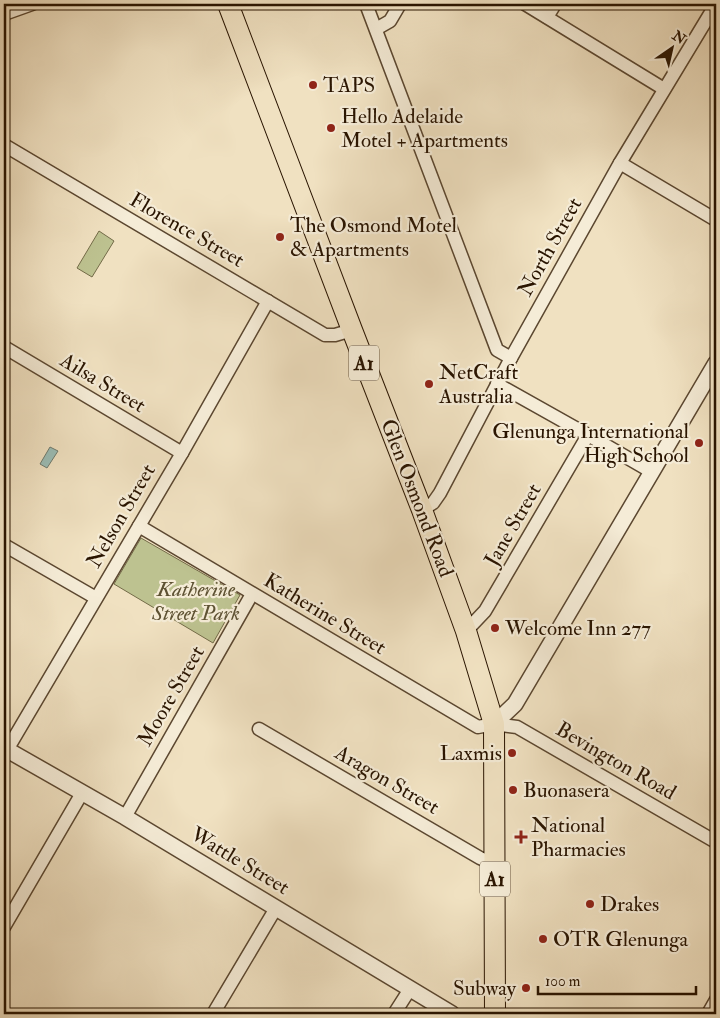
<svg xmlns="http://www.w3.org/2000/svg" width="720" height="1018" font-family="'IM FELL Double Pica',serif">
<style>
.green{fill:#bdc290;stroke:#736b48}
.water{fill:#9abdb6;stroke:#6d796d}
.lines{fill:none;stroke-linecap:round;stroke-linejoin:round}
.minor-casing{stroke:#5b4730;stroke-width:15}
.tertiary-casing{stroke:#5b4730;stroke-width:18}
.trunk-casing{stroke:#291400;stroke-width:22}
.minor{stroke:#f5ecd7;stroke-width:12}
.tertiary{stroke:#f5ecd7;stroke-width:15}
.trunk{stroke:#f0e1c1;stroke-width:20}
.poi-dot{fill:#8f2418;stroke:#f5ecd7;stroke-width:2}
.labels{text-anchor:middle;dominant-baseline:central;stroke-width:4.5;stroke-linejoin:round;paint-order:stroke}
.shield{fill:#f5ecd7;stroke:#665540;stroke-width:1}
.shield-label{font-size:20px;font-weight:bold;fill:#291400}
.poi-label{font-size:21px;fill:#291400;stroke:#f5ecd7;text-anchor:start}
.street-label{font-size:21px;fill:#291400;stroke:#f5ecd7}
.park-label{font-size:21px;font-style:italic;fill:#5d5132;stroke:#f5ecd7}
</style>
<rect width="100%" height="100%" fill="#f0e1c1"/>
<filter id="stains"><feTurbulence type="fractalNoise" baseFrequency=".004" numOctaves="4"/><feColorMatrix values="0 0 0 0 .2 0 0 0 0 .09 0 0 0 0 .02 0 0 0 .5 -.17"/></filter>
<radialGradient id="worn" r=".72"><stop offset=".6" stop-color="#630" stop-opacity="0"/><stop offset="1" stop-color="#630" stop-opacity=".3"/></radialGradient>
<g class="green">
<path d="M99,231L114,241L92,277L77,268Z"/>
<path d="M141,538L240,595L213,643L114,584Z"/>
</g>
<path class="water" d="M50,447L58,451L47,468L40,464Z"/>
<g class="lines">
<g class="minor-casing">
<g id="minor">
<path d="M366,4L497,350L511,358"/>
<path d="M525,4L664,89"/>
<path d="M4,14L32,4"/>
<path d="M547,17L555,4"/>
<path d="M376,29L390,21L400,4"/>
<path d="M4,145L325,335H335L352,330"/>
<path d="M620,163L716,220"/>
<path d="M4,347L182,453"/>
<path d="M497,384L588,435L652,472"/>
<path d="M422,510L433,503L440,493L511,358L620,163L716,4"/>
<path d="M139,526L478,727L494,724L517,727L716,842"/>
<path d="M4,545L96,598"/>
<path d="M466,631L485,611L588,435"/>
<path d="M259,729L480,858L494,864"/>
<path d="M7,750L182,453L268,301"/>
<path d="M125,817L252,594"/>
<path d="M4,927L82,793"/>
<path d="M213,1014L276,908"/>
<path d="M394,1014L410,989"/>
<path d="M708,1014L716,1000"/>
</g>
</g>
<g class="tertiary-casing">
<g id="tertiary">
<path d="M494,724L515,704L716,363"/>
<path d="M4,748L125,817L452,1014"/>
</g>
</g>
<g class="trunk-casing">
<path id="trunk" d="M228,4L352,330L422,510L466,631L494,724L495,1014"/>
</g>
<use href="#minor" class="minor"/>
<use href="#tertiary" class="tertiary"/>
<use href="#trunk" class="trunk"/>
</g>
<g class="poi-dot">
<circle cx="313" cy="85" r="5"/>
<circle cx="331" cy="128" r="5"/>
<circle cx="280" cy="237" r="5"/>
<circle cx="429" cy="384" r="5"/>
<circle cx="699" cy="443" r="5"/>
<circle cx="495" cy="628" r="5"/>
<circle cx="512" cy="753" r="5"/>
<circle cx="513" cy="790" r="5"/>
<path d="M518.5 829.5h5v5h5v5h-5v5h-5v-5h-5v-5h5z"/>
<circle cx="590" cy="904" r="5"/>
<circle cx="543" cy="939" r="5"/>
<circle cx="526" cy="988" r="5"/>
</g>
<g class="labels">
<g class="shield">
<rect x="349" y="345.5" width="30" height="35" rx="4"/>
<rect x="480" y="861.5" width="30" height="35" rx="4"/>
</g>
<g class="shield-label">
<text x="364" y="363">A1</text>
<text x="495" y="879">A1</text>
</g>
<g class="poi-label">
<text x="323" y="85">TAPS</text>
<text x="341" y="116">Hello Adelaide<tspan x="341" dy="24">Motel + Apartments</tspan></text>
<text x="290" y="225">The Osmond Motel<tspan x="290" dy="24">&amp; Apartments</tspan></text>
<text x="439" y="372">NetCraft<tspan x="439" dy="24">Australia</tspan></text>
<text x="689" y="431" text-anchor="end">Glenunga International<tspan x="689" dy="24">High School</tspan></text>
<text x="505" y="628">Welcome Inn 277</text>
<text x="502" y="753" text-anchor="end">Laxmis</text>
<text x="523" y="790">Buonasera</text>
<text x="531" y="825">National<tspan x="531" dy="24">Pharmacies</tspan></text>
<text x="600" y="904">Drakes</text>
<text x="553" y="939">OTR Glenunga</text>
<text x="516" y="988" text-anchor="end">Subway</text>
</g>
<g class="street-label">
<text transform="translate(187 230) rotate(30)">Florence Street</text>
<text transform="translate(550 247) rotate(-61)">North Street</text>
<text transform="translate(103 383) rotate(31)">Ailsa Street</text>
<text transform="translate(417 498) rotate(69)">Glen Osmond Road</text>
<text transform="translate(121 516) rotate(-60)">Nelson Street</text>
<text transform="translate(513 525) rotate(-60)">Jane Street</text>
<text transform="translate(325 614) rotate(31)">Katherine Street</text>
<text transform="translate(171 696) rotate(-60)">Moore Street</text>
<text transform="translate(616 761) rotate(30)">Bevington Road</text>
<text transform="translate(387 780) rotate(30)">Aragon Street</text>
<text transform="translate(240 861) rotate(31)">Wattle Street</text>
</g>
<g class="park-label">
<text x="196" y="589">Katherine<tspan x="196" dy="24">Street Park</tspan></text>
</g>
</g>
<rect width="720" height="1018" fill="none" stroke="#f0e1c1" stroke-width="20"/>
<rect x="5" y="5" width="710" height="1008" fill="none" stroke="#291400" stroke-width="2.5"/>
<rect x="10" y="10" width="700" height="998" fill="none" stroke="#291400"/>
<g transform="translate(672 48) rotate(34)" stroke="#f5ecd7" stroke-width="4" paint-order="stroke">
<path d="M0-4L9 19L0 12L-9 19Z" fill="#291400"/>
<text y="-8" font-size="14" font-weight="bold" text-anchor="middle" fill="#291400">N</text>
</g>
<path d="M538 986v8h158v-8" fill="none" stroke="#291400" stroke-width="2.5"/>
<text x="545" y="986" font-size="15" fill="#291400" stroke="#f5ecd7" stroke-width="4" paint-order="stroke">100 m</text>
<rect width="100%" height="100%" filter="url(#stains)"/>
<rect width="100%" height="100%" fill="url(#worn)"/>
</svg>
